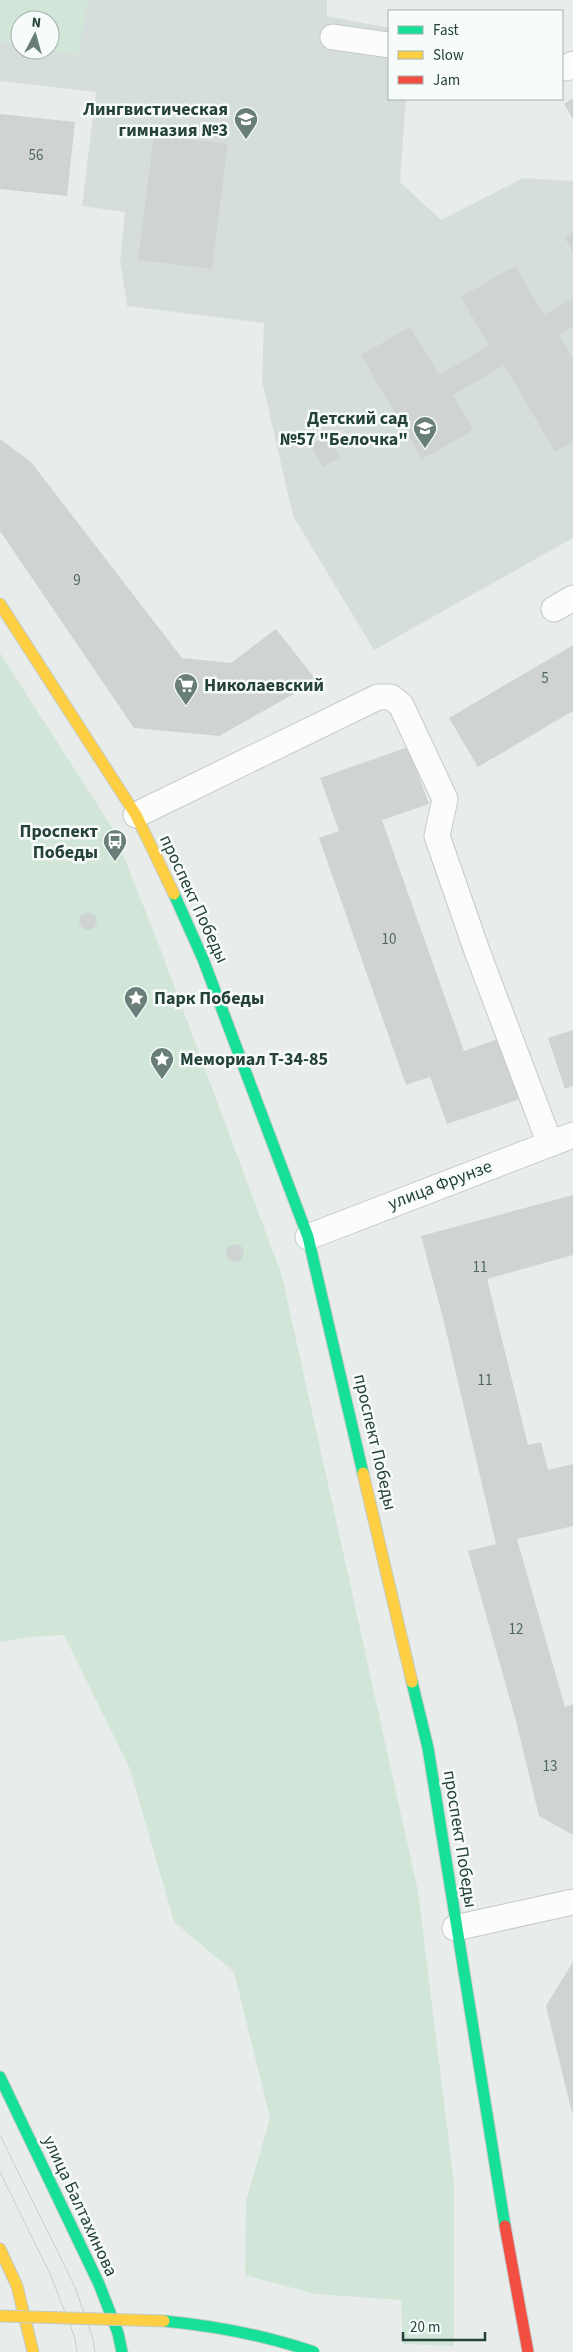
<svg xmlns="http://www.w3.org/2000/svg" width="573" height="2352" font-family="'Source Sans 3',sans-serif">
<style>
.built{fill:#d6dedb;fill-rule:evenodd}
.green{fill:#d1e6d8}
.building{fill:#cfd4d2}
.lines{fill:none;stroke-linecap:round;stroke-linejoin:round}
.street-casing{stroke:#c5cac8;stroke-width:27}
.fast-casing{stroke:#c3cbc8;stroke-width:13}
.slow-casing{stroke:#c3cbc8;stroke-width:13}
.jam-casing{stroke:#c3cbc8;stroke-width:13}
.street{stroke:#fcfcfc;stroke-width:25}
.fast{stroke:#16e098;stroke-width:11}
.slow{stroke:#ffcf43;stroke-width:11}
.jam{stroke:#f24e42;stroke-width:11}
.tram{stroke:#c9cdcc;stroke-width:1}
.fast-bridge-casing{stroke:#c3cbc8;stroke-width:13;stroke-linecap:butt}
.slow-bridge-casing{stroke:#c3cbc8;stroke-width:13;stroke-linecap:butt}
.fast-bridge{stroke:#16e098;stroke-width:11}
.slow-bridge{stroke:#ffcf43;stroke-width:11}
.labels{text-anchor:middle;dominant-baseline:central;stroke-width:5;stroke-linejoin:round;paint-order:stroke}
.number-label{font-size:15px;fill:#506761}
.poi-label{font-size:18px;font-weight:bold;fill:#24423a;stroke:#f7fbf9;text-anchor:end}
.street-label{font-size:18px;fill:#24423a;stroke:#f7fbf9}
</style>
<rect width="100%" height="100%" fill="#e8edeb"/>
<path class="built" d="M0,0H327V16L389,28V99H406L400,182L441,220L523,178L573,181V538L374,650L293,516L262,381L264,323L127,306L120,260L125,212L82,206L96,92L0,81ZM20,20H50V50H20Z"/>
<g class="green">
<path d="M0,0H88L78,55L50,50V20H20V45L0,41Z"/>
<path d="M0,653L113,829L160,948L282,1276L418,1891L454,2183V2346L403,2344L401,2300L315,2294L245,2275L246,2201L270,2118L234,1972L174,1922L130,1769L64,1635L31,1637L0,1642Z"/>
</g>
<g class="building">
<path d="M573,98V119L564,104Z"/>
<path d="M0,114L75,122L67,196L0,189Z"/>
<path d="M154,135L228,144L212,269L138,260Z"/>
<path d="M573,232V252L564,237Z"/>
<path d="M515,266L544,315L573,298V327L559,335L573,359V441L555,452L504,365L453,395L473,430L422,459L361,355L410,327L439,375L489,346L461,297Z"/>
<path d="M327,435L340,457L323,467L310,446Z"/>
<path d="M0,439L31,462L182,658L231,663L276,629L317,681L219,736L134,728L0,531Z"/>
<path d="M573,645V711L478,767L449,718Z"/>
<path d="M408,747L429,804L382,820L464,1051L498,1039L520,1099L447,1124L430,1077L406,1085L319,838L339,831L320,778Z"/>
<circle cx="88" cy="921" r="9"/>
<path d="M573,1030V1086L565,1089L548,1038Z"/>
<path d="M573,1195V1255L487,1279L528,1445L541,1442L548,1470L573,1464V1526L517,1539L565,1707L573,1704V1835L539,1816L516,1721L468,1551L496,1544L443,1318L421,1236Z"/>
<circle cx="235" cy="1253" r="9"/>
<path d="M573,1962V2113H572L546,2006Z"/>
</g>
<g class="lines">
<g class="street-casing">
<g id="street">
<path d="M333,37L389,45"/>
<path d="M562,67L567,68L573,64"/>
<path d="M554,609L573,598"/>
<path d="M136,815L378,697H391L401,705L445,799L437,836L477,951L550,1144"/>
<path d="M308,1237L573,1135"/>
<path d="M455,1928L573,1902"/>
</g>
</g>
<g class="fast-casing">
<g id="fast">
<path d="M174,894L203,959L308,1237L363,1473"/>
<path d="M412,1682L428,1748L505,2226"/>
<path d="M0,2077L99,2284L118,2333L122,2352"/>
</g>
</g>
<g class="slow-casing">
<g id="slow">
<path d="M0,604L136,815L174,894"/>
<path d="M363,1473L412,1682"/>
<path d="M0,2249L17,2286L33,2352"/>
</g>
</g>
<g class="jam-casing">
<path id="jam" d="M505,2226L528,2352"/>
</g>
<use href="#street" class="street"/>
<use href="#fast" class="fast"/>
<use href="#slow" class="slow"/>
<use href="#jam" class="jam"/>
<g class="tram">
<path d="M0,2135L75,2287L93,2339L95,2352"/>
<path d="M0,2172L51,2276L75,2338L77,2352"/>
</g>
<g class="fast-bridge-casing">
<path id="fast-bridge" d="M164,2321C216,2326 264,2335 314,2352"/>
</g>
<g class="slow-bridge-casing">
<path id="slow-bridge" d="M0,2316L164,2321"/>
</g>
<use href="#fast-bridge" class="fast-bridge"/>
<use href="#slow-bridge" class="slow-bridge"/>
</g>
<defs>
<g id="school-pin" transform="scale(1.25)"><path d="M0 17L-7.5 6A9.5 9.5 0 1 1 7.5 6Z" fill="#697e78" stroke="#f7fbf9"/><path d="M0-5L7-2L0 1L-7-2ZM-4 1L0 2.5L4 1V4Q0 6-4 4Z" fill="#fff"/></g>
<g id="supermarket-pin" transform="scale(1.25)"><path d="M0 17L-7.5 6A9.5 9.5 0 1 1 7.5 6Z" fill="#697e78" stroke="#f7fbf9"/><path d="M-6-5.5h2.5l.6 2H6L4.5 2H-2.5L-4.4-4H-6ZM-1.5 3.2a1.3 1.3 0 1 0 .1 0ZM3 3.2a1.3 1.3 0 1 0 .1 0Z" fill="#fff"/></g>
<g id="bus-pin" transform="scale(1.25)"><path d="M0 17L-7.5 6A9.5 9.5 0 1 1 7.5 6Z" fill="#697e78" stroke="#f7fbf9"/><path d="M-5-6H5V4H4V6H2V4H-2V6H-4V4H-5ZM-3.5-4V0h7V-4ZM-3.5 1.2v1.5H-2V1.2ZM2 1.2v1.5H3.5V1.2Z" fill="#fff"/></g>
<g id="sight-pin" transform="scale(1.25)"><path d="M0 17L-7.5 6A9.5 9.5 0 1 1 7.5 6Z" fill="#697e78" stroke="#f7fbf9"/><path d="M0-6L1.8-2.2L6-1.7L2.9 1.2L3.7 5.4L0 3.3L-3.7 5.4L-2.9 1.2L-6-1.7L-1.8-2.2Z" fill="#fff"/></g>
</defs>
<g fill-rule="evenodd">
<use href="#school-pin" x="246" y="119"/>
<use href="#school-pin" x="425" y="428"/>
<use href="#supermarket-pin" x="186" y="685"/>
<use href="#bus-pin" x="115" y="841"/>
<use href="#sight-pin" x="136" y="998"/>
<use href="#sight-pin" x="162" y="1059"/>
</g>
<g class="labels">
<g class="number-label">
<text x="36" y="155">56</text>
<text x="77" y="580">9</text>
<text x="545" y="678">5</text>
<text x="389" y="939">10</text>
<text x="480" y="1267">11</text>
<text x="485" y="1380">11</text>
<text x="516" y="1629">12</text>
<text x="550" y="1766">13</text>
</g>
<g class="poi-label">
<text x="228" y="109">Лингвистическая<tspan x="228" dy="21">гимназия №3</tspan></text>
<text x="408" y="418">Детский сад<tspan x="408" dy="21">№57 "Белочка"</tspan></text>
<text x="204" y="685" text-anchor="start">Николаевский</text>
<text x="98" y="831">Проспект<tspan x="98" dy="21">Победы</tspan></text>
<text x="154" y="998" text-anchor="start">Парк Победы</text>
<text x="180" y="1059" text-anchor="start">Мемориал Т-34-85</text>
</g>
<g class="street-label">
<text transform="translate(194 899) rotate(65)">проспект Победы</text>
<text transform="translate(440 1185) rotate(-21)">улица Фрунзе</text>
<text transform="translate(375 1442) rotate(77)">проспект Победы</text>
<text transform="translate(460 1839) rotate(81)">проспект Победы</text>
<text transform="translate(80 2206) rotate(65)">улица Балтахинова</text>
</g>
</g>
<rect x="388" y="10" width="175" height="90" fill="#f7fbf9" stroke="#a3b1ad"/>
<rect x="398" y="26" width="25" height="8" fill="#16e098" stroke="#a3b1ad"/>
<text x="433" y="35" font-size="15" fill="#24423a">Fast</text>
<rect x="398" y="51" width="25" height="8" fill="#ffcf43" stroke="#a3b1ad"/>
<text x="433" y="60" font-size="15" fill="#24423a">Slow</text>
<rect x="398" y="76" width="25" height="8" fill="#f24e42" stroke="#a3b1ad"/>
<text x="433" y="85" font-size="15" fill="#24423a">Jam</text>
<g transform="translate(35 35) rotate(6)"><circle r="24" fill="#f7fbf9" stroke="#a3b1ad"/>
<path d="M0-4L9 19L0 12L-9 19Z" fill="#697e78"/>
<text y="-8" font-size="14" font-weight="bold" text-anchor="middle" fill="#24423a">N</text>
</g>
<path d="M403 2332v8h82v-8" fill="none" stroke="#24423a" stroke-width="2.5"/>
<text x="410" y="2332" font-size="15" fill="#24423a" stroke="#f7fbf9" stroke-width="4" paint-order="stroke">20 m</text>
</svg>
